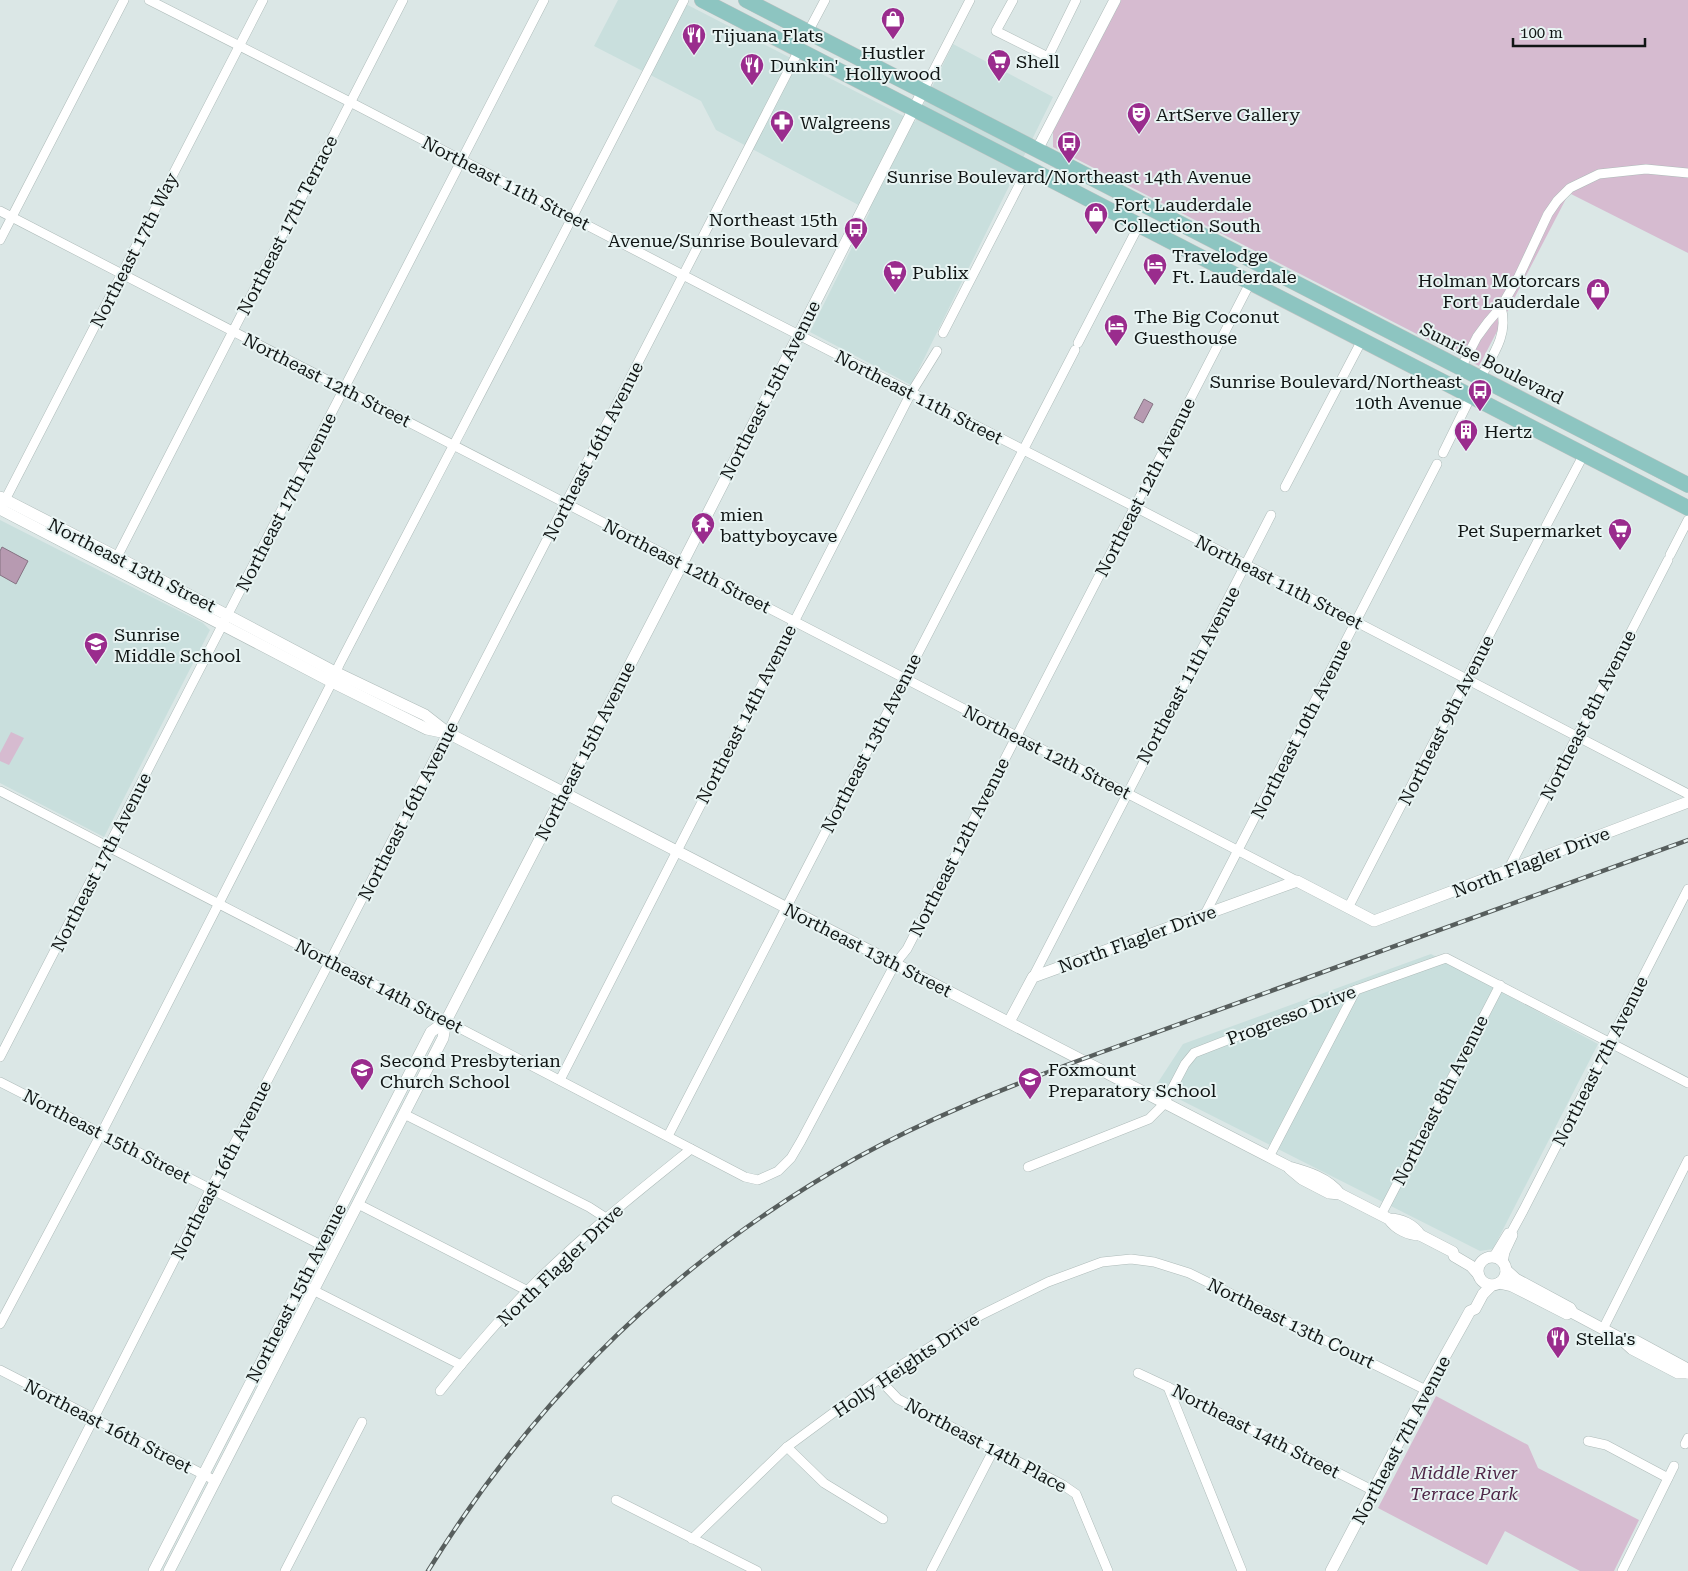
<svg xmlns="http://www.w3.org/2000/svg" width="1688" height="1571" font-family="'Roboto Serif',serif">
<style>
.built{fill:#c9dfdd}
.green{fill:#d6bbd0}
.water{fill:#b79ab1;stroke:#857282}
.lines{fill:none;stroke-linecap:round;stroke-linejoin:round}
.minor-casing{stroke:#aebbb9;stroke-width:10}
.tertiary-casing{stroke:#aebbb9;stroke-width:12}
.primary-casing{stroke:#c1c2c2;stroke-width:16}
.minor{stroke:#fff;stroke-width:9}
.tertiary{stroke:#fff;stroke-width:11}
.primary{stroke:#8dc5c1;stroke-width:15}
.rail-casing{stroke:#575e5d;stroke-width:4.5}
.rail{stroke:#e8f4f3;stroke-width:2.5;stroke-dasharray:8;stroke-linecap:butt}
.labels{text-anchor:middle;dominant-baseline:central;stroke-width:4;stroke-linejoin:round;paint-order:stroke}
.poi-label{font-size:18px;fill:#101514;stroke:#e8f4f3;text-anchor:start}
.street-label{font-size:18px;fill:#101514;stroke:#e8f4f3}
.park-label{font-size:18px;font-style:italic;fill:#4f2748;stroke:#e8f4f3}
</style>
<rect width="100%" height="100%" fill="#dbe7e6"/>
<g class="built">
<path d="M618,0H678L915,122L953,44L1053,97L911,385L810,332L870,211L716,130L701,101L594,46Z"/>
<path d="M0,520L203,623L210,630L104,837L0,783Z"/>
<path d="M1431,954L1598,1044L1493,1249L1480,1251L1155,1087L1183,1044Z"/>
</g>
<g class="green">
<path d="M1121,0H1688V253L1569,193L1479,366L1053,147V131Z"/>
<path d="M11,732L24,738L9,765L0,761V753Z"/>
<path d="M1436,1396L1528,1445L1538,1468L1639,1520L1614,1571H1580L1505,1531L1487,1565L1378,1508Z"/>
</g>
<g class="water">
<path d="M1144,399L1153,404L1143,423L1134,418Z"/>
<path d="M2,547L28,561L16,584L0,575V551Z"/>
</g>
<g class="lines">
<g class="minor-casing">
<g id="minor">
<path d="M149,0L350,102L756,313L1135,507L1688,794"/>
<path d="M1013,0L996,31L1048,57L1076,0"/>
<path d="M808,32L825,0"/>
<path d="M923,91L970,0"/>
<path d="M0,211L1297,881"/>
<path d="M0,240L124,0"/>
<path d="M943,333L1028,168"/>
<path d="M1078,343L1139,225"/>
<path d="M1461,368L1477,337L1488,322L1501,307L1519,276L1548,214L1557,201L1570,188L1599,174L1646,169L1688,173"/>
<path d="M1480,378C1493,355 1509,334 1501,307"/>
<path d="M1443,453L1471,396"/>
<path d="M1285,487L1362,340"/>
<path d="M3,504L263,0"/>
<path d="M1546,526L1584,454"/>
<path d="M1670,555L1688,520"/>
<path d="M117,557L403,0"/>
<path d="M0,791L446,1021L745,1177L758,1180L778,1171L791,1158L801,1141L895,964L907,949L1250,283"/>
<path d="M1508,870L1668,560"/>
<path d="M1348,908L1543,531"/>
<path d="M1205,914L1437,464"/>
<path d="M1033,977L1271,515"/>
<path d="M0,1057L544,0"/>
<path d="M560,1080L911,393L937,351"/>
<path d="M0,1082L321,1245"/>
<path d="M404,1114L589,1207L606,1218"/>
<path d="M668,1136L1075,350"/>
<path d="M1269,1157L1356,990"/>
<path d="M1028,1167L1149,1119L1164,1104L1185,1064L1194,1053L1356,990L1446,958L1688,1083"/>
<path d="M358,1204L528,1291"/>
<path d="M1381,1215L1500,985"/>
<path d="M1494,1256L1508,1233H1511L1523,1211L1688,889"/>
<path d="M1503,1262L1505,1252L1513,1235"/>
<path d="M301,1284L461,1365"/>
<path d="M0,1324L101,1134L332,682L339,665C454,443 571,223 684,0"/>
<path d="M1603,1329L1688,1160"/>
<path d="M0,1370L216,1481"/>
<path d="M1138,1373L1168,1387L1374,1491"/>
<path d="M879,1379L898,1399L1063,1485L1076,1494L1108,1571"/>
<path d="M1168,1387L1242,1571"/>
<path d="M440,1391C467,1357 497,1322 527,1291C578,1239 635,1194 691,1149"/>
<path d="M1588,1441L1606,1445L1668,1478"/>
<path d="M1685,1444L1688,1438"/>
<path d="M787,1447L824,1483L883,1519"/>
<path d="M616,1500L757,1571"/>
<path d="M692,1539L787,1447L879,1379L981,1315L1048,1282L1102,1262L1131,1259L1154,1262L1189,1273L1426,1390"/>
<path d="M16,1571L211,1188L330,961L799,50"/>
<path d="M285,1571L362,1422"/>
<path d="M931,1571L994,1449"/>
<path d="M1622,1571L1674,1466"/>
</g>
</g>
<g class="tertiary-casing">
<g id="tertiary">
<path d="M1037,150L1115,0"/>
<path d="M0,497L117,557L337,673L425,715L448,733C728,877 1008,1023 1289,1167C1307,1172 1328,1178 1340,1194"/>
<path d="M0,509L332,682L427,729L446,733"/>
<path d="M1009,1022L1033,977L1297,881L1374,921L1688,802"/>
<path d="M1290,1169L1302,1179L1329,1193L1340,1194L1389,1219C1396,1229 1409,1235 1420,1235C1414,1225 1401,1219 1389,1219"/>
<path d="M1420,1235L1453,1252L1454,1256L1471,1266L1478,1274"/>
<circle cx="1492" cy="1271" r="14"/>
<path d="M1506,1270L1516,1279L1570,1308L1573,1313L1620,1338L1632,1349L1678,1373H1688"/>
<path d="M1499,1283L1512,1286L1567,1314"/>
<path d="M1622,1338L1636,1341L1684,1367L1688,1373"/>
<path d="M154,1571L431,1032L446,1021"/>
<path d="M169,1571L443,1038L446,1021L682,564L923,91"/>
<path d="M1331,1571L1426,1390L1464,1322L1470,1311L1475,1309L1483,1294L1492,1285"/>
</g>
</g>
<g class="primary-casing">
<g id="primary">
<path d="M702,0L1688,508"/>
<path d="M746,0L1688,485"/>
</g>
</g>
<use href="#minor" class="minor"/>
<use href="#tertiary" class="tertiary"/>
<use href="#primary" class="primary"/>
<g class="rail-casing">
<path id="rail" d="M428,1571C536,1396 678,1257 858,1157C929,1118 1005,1088 1080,1060L1688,840"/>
</g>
<use href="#rail" class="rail"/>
</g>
<defs>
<g id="shop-pin" transform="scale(1.25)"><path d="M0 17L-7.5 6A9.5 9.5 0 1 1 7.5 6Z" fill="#9a2c8d" stroke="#e8f4f3"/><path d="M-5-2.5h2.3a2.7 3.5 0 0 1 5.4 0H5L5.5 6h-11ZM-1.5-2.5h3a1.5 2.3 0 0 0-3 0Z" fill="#fff"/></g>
<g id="restaurant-pin" transform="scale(1.25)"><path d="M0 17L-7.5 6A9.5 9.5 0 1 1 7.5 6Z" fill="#9a2c8d" stroke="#e8f4f3"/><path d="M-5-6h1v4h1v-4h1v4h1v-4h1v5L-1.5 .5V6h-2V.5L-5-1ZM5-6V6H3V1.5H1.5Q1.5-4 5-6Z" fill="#fff"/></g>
<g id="supermarket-pin" transform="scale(1.25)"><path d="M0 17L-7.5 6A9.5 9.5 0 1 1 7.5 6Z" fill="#9a2c8d" stroke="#e8f4f3"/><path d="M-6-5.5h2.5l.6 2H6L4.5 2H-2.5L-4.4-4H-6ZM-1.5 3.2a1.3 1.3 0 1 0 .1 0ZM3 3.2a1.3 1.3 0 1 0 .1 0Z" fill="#fff"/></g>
<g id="theatre-pin" transform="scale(1.25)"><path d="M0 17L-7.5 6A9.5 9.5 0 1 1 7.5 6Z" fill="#9a2c8d" stroke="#e8f4f3"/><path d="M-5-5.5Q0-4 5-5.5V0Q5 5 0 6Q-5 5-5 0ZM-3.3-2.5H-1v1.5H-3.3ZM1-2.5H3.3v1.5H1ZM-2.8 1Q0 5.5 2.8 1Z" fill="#fff"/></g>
<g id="pharmacy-pin" transform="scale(1.25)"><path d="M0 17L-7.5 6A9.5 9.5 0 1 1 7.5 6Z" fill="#9a2c8d" stroke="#e8f4f3"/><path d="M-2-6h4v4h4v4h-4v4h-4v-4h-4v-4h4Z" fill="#fff"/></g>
<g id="bus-pin" transform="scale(1.25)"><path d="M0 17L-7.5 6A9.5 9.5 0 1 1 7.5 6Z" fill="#9a2c8d" stroke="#e8f4f3"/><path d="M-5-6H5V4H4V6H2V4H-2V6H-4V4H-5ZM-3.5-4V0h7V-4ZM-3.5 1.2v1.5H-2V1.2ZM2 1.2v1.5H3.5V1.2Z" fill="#fff"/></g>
<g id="hotel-pin" transform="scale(1.25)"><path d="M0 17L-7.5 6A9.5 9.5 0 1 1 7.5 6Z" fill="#9a2c8d" stroke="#e8f4f3"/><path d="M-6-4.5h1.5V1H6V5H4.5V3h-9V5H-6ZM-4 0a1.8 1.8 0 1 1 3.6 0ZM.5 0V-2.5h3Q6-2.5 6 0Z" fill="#fff"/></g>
<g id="building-pin" transform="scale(1.25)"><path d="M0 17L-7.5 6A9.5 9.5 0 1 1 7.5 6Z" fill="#9a2c8d" stroke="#e8f4f3"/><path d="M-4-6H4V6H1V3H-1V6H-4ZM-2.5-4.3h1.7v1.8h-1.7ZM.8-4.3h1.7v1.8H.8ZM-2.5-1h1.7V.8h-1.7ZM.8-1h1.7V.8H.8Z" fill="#fff"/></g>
<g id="temple-pin" transform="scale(1.25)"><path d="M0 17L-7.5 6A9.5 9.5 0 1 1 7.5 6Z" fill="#9a2c8d" stroke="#e8f4f3"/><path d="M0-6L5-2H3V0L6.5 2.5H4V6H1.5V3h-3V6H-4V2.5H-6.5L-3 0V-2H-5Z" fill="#fff"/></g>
<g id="school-pin" transform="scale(1.25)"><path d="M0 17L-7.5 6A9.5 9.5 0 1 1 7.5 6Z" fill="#9a2c8d" stroke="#e8f4f3"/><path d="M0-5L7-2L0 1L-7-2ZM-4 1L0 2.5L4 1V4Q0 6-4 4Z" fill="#fff"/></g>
</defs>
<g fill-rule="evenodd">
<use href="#shop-pin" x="893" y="19"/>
<use href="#restaurant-pin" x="694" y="35"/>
<use href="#supermarket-pin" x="999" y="61"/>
<use href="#restaurant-pin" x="752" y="65"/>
<use href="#theatre-pin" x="1139" y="114"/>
<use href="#pharmacy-pin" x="782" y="122"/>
<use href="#bus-pin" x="1069" y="143"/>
<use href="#shop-pin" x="1096" y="214"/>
<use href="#bus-pin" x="856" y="229"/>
<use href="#hotel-pin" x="1155" y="265"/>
<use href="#supermarket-pin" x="895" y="272"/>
<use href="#shop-pin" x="1598" y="290"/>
<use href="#hotel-pin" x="1116" y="326"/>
<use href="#bus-pin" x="1480" y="391"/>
<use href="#building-pin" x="1466" y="431"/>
<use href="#temple-pin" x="703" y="524"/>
<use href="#supermarket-pin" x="1620" y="530"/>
<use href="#school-pin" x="96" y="644"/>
<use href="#school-pin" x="362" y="1070"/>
<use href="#school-pin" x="1030" y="1079"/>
<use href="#restaurant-pin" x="1558" y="1338"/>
</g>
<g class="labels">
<g class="poi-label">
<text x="712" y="35">Tijuana Flats</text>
<text x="893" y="52" text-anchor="middle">Hustler<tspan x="893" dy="21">Hollywood</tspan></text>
<text x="1016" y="61">Shell</text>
<text x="770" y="65">Dunkin'</text>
<text x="1156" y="114">ArtServe Gallery</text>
<text x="800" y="122">Walgreens</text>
<text x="1069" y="176" text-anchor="middle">Sunrise Boulevard/Northeast 14th Avenue</text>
<text x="1114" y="204">Fort Lauderdale<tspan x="1114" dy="21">Collection South</tspan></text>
<text x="838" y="219" text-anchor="end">Northeast 15th<tspan x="838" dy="21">Avenue/Sunrise Boulevard</tspan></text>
<text x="1172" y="255">Travelodge<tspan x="1172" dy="21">Ft. Lauderdale</tspan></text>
<text x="912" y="272">Publix</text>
<text x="1580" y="280" text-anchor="end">Holman Motorcars<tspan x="1580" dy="21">Fort Lauderdale</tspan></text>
<text x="1134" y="316">The Big Coconut<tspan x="1134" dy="21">Guesthouse</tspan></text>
<text x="1462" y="381" text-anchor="end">Sunrise Boulevard/Northeast<tspan x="1462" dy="21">10th Avenue</tspan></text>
<text x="1484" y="431">Hertz</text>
<text x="720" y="514">mien<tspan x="720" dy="21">battyboycave</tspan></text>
<text x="1602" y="530" text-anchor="end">Pet Supermarket</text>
<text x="114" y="634">Sunrise<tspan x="114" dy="21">Middle School</tspan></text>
<text x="380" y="1060">Second Presbyterian<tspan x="380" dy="21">Church School</tspan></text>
<text x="1048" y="1069">Foxmount<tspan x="1048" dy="21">Preparatory School</tspan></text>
<text x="1576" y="1338">Stella's</text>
</g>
<g class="street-label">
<text transform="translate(506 183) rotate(27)">Northeast 11th Street</text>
<text transform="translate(287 225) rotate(-63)">Northeast 17th Terrace</text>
<text transform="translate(134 250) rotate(-63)">Northeast 17th Way</text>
<text transform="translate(1492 363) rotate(27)">Sunrise Boulevard</text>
<text transform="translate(327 380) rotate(27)">Northeast 12th Street</text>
<text transform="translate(770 390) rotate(-63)">Northeast 15th Avenue</text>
<text transform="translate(919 397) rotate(27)">Northeast 11th Street</text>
<text transform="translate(593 451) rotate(-63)">Northeast 16th Avenue</text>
<text transform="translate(1145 487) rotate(-63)">Northeast 12th Avenue</text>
<text transform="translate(286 502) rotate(-63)">Northeast 17th Avenue</text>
<text transform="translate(132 565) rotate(27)">Northeast 13th Street</text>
<text transform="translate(687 566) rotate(27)">Northeast 12th Street</text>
<text transform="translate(1279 582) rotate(27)">Northeast 11th Street</text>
<text transform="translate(1188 675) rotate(-62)">Northeast 11th Avenue</text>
<text transform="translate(746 714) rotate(-63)">Northeast 14th Avenue</text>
<text transform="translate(1588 715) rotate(-63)">Northeast 8th Avenue</text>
<text transform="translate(1446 720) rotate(-63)">Northeast 9th Avenue</text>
<text transform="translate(1301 729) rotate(-63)">Northeast 10th Avenue</text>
<text transform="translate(871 743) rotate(-63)">Northeast 13th Avenue</text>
<text transform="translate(585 751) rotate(-63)">Northeast 15th Avenue</text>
<text transform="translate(1047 752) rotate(27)">Northeast 12th Street</text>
<text transform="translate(408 811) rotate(-63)">Northeast 16th Avenue</text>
<text transform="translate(959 847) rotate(-63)">Northeast 12th Avenue</text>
<text transform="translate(101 862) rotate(-63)">Northeast 17th Avenue</text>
<text transform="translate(1531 862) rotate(-21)">North Flagler Drive</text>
<text transform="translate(1137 939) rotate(-20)">North Flagler Drive</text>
<text transform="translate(868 950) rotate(27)">Northeast 13th Street</text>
<text transform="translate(379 986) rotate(27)">Northeast 14th Street</text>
<text transform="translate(1291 1015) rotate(-21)">Progresso Drive</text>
<text transform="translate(1600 1061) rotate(-63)">Northeast 7th Avenue</text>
<text transform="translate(1440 1100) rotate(-63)">Northeast 8th Avenue</text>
<text transform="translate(107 1136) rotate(27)">Northeast 15th Street</text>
<text transform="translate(221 1170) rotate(-63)">Northeast 16th Avenue</text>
<text transform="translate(560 1265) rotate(-44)">North Flagler Drive</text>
<text transform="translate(296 1293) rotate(-63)">Northeast 15th Avenue</text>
<text transform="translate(1291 1323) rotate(26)">Northeast 13th Court</text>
<text transform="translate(906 1365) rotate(-34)">Holly Heights Drive</text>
<text transform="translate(108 1426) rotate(27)">Northeast 16th Street</text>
<text transform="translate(1256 1431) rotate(27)">Northeast 14th Street</text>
<text transform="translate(1401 1440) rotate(-62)">Northeast 7th Avenue</text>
<text transform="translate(986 1445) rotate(28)">Northeast 14th Place</text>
</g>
<g class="park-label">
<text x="1464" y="1472">Middle River<tspan x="1464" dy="21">Terrace Park</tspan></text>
</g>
</g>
<path d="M1513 38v8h132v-8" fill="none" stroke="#101514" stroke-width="2.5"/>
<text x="1520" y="38" font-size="15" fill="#101514" stroke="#e8f4f3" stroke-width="4" paint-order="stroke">100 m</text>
</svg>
